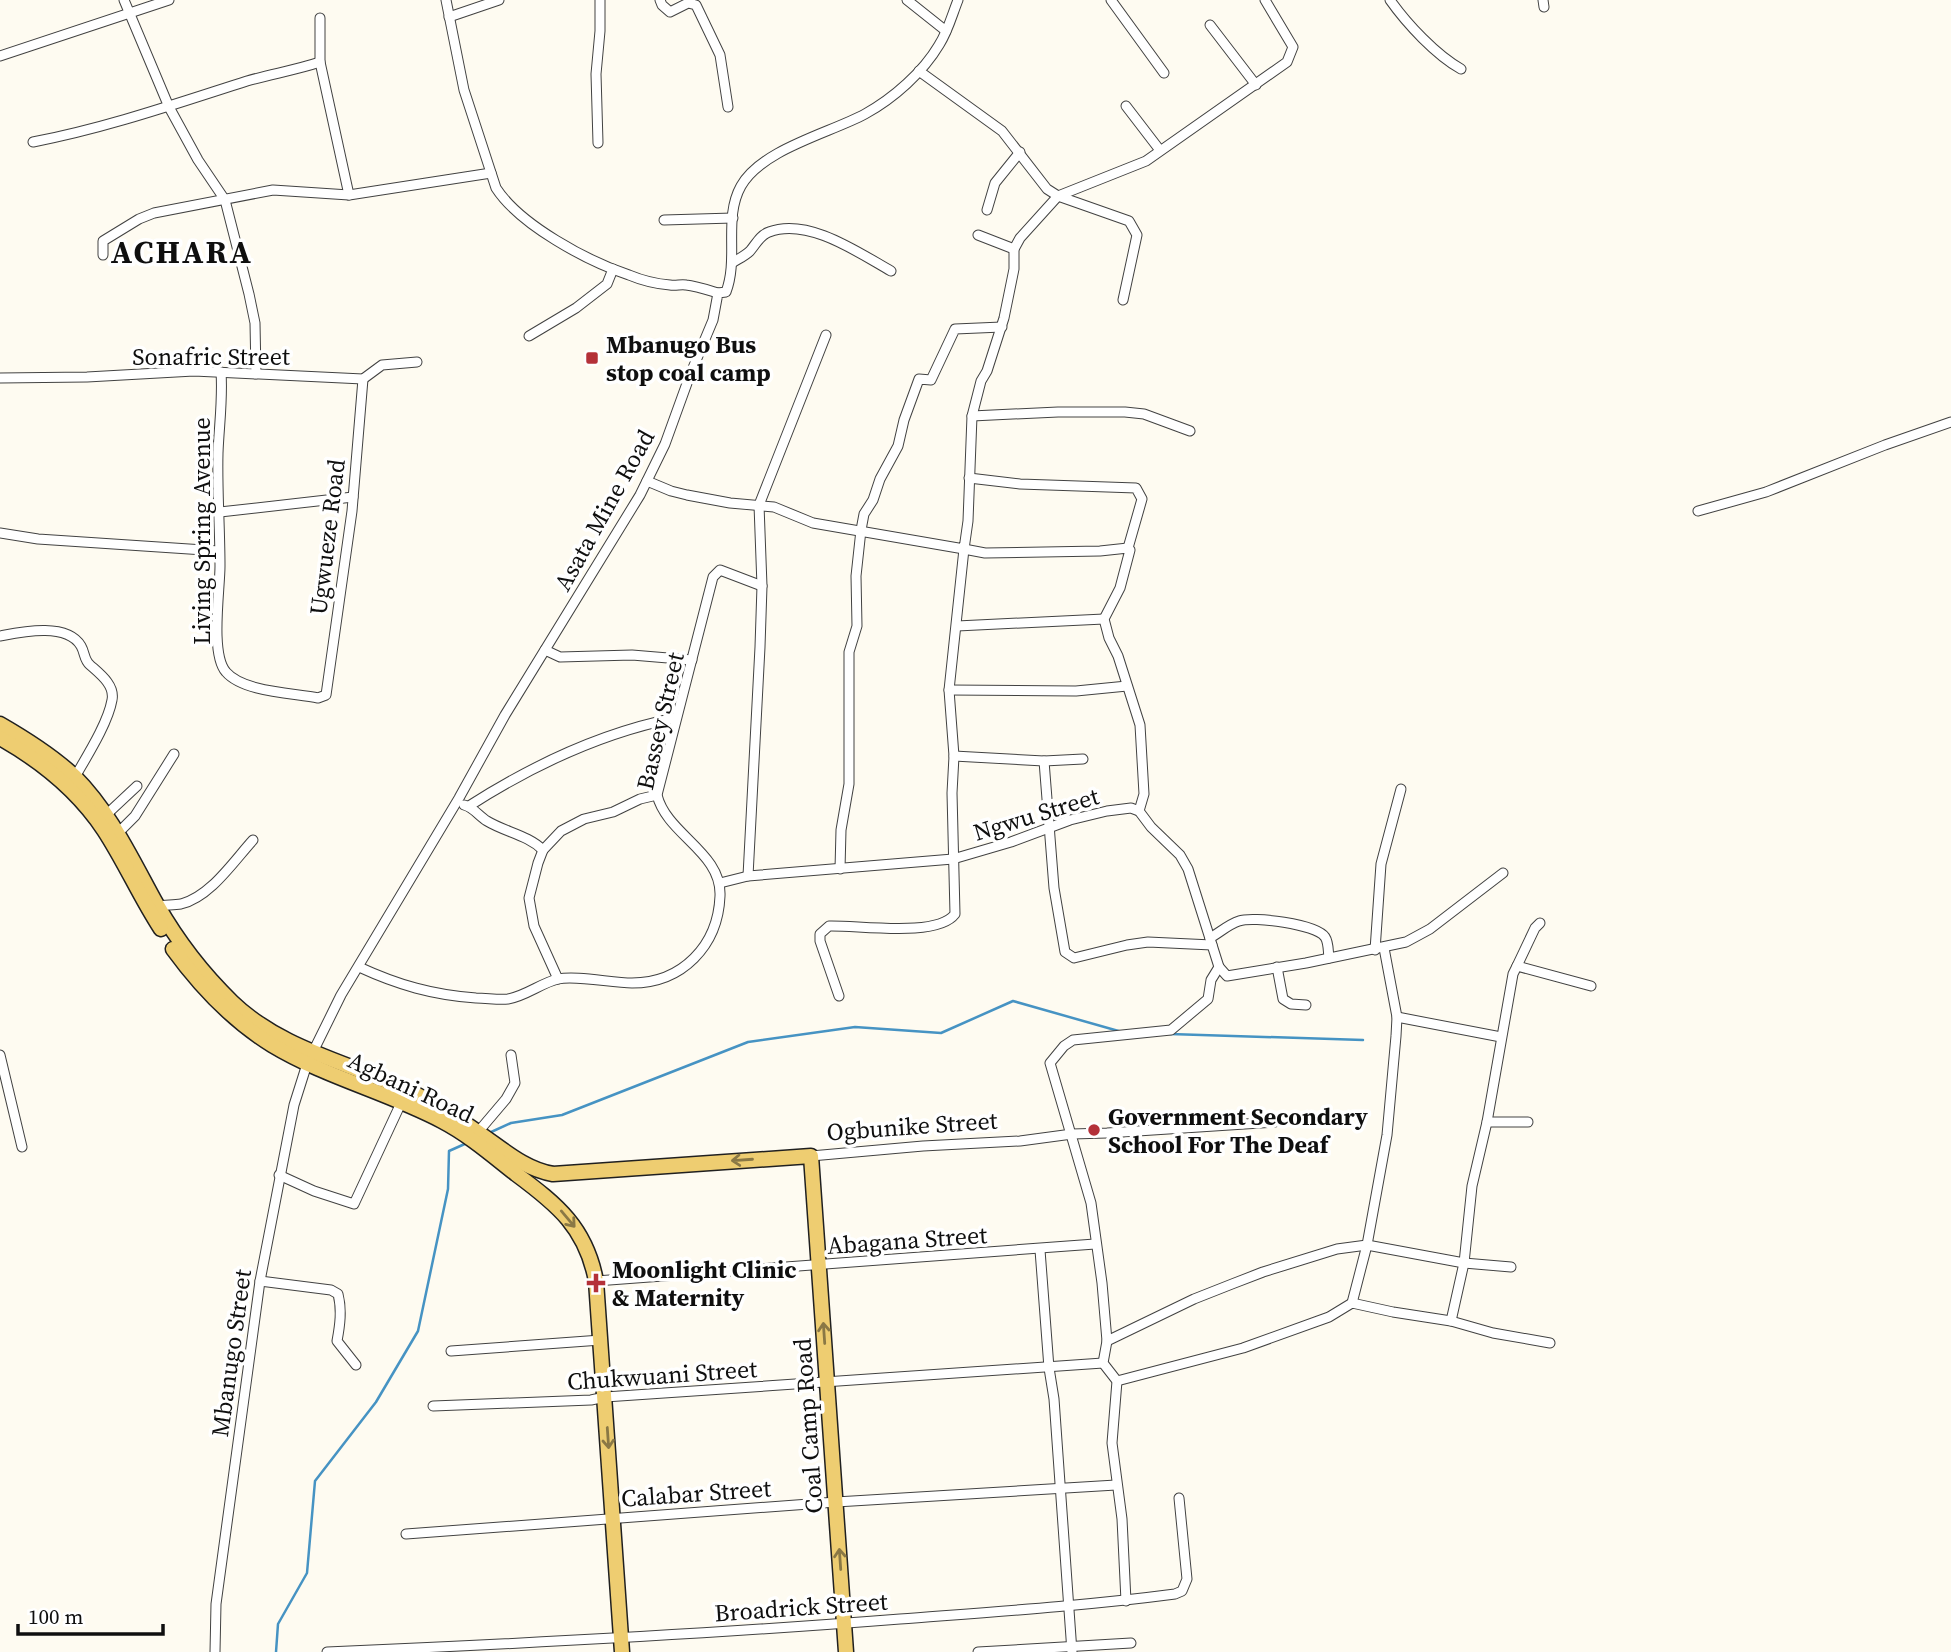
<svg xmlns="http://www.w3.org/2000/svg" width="1951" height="1652" font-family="'Source Serif 4',serif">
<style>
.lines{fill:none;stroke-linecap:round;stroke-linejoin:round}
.stream{stroke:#4693c3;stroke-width:2.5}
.street-casing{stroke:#424242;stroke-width:11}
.primary-casing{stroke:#202020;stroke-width:17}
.street{stroke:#fff;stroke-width:9}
.primary{stroke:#eecd71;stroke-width:14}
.oneway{stroke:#8a7845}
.poi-dot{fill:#b43139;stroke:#fff;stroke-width:2.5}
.labels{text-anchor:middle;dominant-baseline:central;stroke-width:7;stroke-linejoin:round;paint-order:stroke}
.poi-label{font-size:24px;font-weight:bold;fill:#0f0f0f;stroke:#fff;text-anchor:start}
.street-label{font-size:24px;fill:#0f0f0f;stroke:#fff}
.district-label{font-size:32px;font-weight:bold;letter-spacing:2px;fill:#0f0f0f;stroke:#fff}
</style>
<rect width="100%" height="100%" fill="#fefbf1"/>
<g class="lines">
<g class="stream">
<path d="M1170,1034L1363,1040"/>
<path d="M489,1133L511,1123L562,1115L748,1042L855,1027L941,1033L1013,1001L1122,1032"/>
<path d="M276,1652L278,1624L307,1573L315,1481L376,1402L418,1331L448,1189L449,1151L467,1143"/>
</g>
<g class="street-casing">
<g id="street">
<path d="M124,0L169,107L198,160L225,200L249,294L255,323L256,374"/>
<path d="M446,0L464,90L496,188C520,225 587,261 629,275C641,280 657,284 670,285C676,286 681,284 686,285C696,286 708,290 718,293"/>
<path d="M660,0L662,5L670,12L688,3L696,5L720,55L728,107"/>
<path d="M907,0L946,31"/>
<path d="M1111,0L1164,73"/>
<path d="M1390,0C1407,24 1436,55 1461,69"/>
<path d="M1543,0L1544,7"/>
<path d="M449,17L499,0"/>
<path d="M320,18V62L349,195"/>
<path d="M1210,25L1256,85"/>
<path d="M0,56L169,0"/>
<path d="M919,71L1002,131L1047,189L1058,196L1129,221L1137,235L1123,300"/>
<path d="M1126,106L1159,149"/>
<path d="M33,142C106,128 175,104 247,81C271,74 296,70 320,62"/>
<path d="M598,143L596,74L600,31V0"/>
<path d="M987,210L995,183L1020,152"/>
<path d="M664,220L733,218"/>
<path d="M978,235L1014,249"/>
<path d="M103,255V241L139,219L154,213L273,190L349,195L491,173"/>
<path d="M732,263C738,259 745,256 750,251C756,244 760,235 769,232C808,217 859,253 891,271"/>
<path d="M529,336L576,308L607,284L613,269"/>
<path d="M221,372C223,399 219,426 218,453C217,490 220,528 220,566C220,590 210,654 226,672C243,692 293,693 318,698L326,695L352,511L363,379"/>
<path d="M0,378L87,377L194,371L363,379L382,365L417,362"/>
<path d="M972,416L1058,412H1125L1144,414L1190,431"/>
<path d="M969,478L1020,484L1136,488L1142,499L1128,548"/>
<path d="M647,481L671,491L687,495L730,503L774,507L813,523L964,549L968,521L972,416L981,381L987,371L1004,318L1014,269V249L1020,238L1058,196L1146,161L1287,62L1293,47L1265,0"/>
<path d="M1698,511L1766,492L1885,445L1951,422"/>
<path d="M220,512L353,497"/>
<path d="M0,533L38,539L219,551"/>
<path d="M957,626L1104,619"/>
<path d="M0,636C21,632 67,622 81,646C85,653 84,660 90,665C100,674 115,685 112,700C108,723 87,756 75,777"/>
<path d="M545,650L560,657L632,655L692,660"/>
<path d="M949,690L1076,691L1127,686"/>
<path d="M954,756L1044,761L1083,759"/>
<path d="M1044,761L1054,888L1065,952L1074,958L1127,945L1148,942L1212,945"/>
<path d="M464,805C473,807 479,816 487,821C505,832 528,835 543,850"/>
<path d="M469,806C533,765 600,733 675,718"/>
<path d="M106,815L137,786"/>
<path d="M118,833L135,816L174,754"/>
<path d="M840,869L841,830L849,784V652L857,626L856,576L861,530L864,514L873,500L880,479L898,446L904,420L919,379L931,380L955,329L1002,327"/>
<path d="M748,876L760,647L762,586L759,505L826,335"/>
<path d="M720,883L748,876L953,859L1011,842L1070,820L1107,811L1131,808L1139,811L1151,827L1180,855L1188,869L1219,967L1211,980L1208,999L1171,1030L1073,1040L1064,1046L1050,1063L1091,1203L1102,1283L1107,1341L1103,1363L1117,1381L1112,1443L1122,1519L1126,1601"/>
<path d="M158,906C165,905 173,905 181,904C210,897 233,862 253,840"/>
<path d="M1210,938C1219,933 1229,924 1239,921C1253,916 1316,924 1325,937C1329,943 1328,952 1329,958"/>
<path d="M1375,950L1381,864L1401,789"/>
<path d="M1517,966L1535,928L1540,923"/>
<path d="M359,967C398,985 433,995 476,998C487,998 498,1000 508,999C526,996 541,983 558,979C576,975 612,983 632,983C682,983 718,946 720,896C722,852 667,835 657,795L713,577L720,570L762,586"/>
<path d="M1219,967L1227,976L1306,963L1406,942L1430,929L1503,873"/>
<path d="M1277,967L1283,999L1291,1004L1306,1005"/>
<path d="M558,979L534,926L529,898L538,863L543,850L561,831L584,819L613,812L640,799L657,795"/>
<path d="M839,996L820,941V934L829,926C858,925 937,938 955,914L952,793L954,756L949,690L964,549L985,553L1100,551L1128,548L1130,550L1120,588L1104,619L1109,638L1118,656L1140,725L1144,794L1139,811"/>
<path d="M1397,1017L1501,1037"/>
<path d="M0,1055L22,1147"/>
<path d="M1487,1122H1528"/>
<path d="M478,1132L506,1099L515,1083L511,1055"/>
<path d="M811,1156L923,1146L1020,1141L1072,1134L1107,1133L1275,1122"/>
<path d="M279,1175L314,1191L354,1204L401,1103"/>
<path d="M1040,1250L1049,1368L1054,1399L1072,1652"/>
<path d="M260,1281L331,1290L338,1294C342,1310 340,1325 337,1341L356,1365"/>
<path d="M596,1281L1095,1244"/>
<path d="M1352,1303L1367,1245L1387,1135L1396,1036L1397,1017L1384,948"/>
<path d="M1451,1321L1464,1263L1472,1186L1487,1122L1513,974L1517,966L1591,986"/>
<path d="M1107,1341L1194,1299L1232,1284L1263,1272L1337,1249L1367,1245L1464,1263L1511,1267"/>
<path d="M451,1351L601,1340"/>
<path d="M1117,1381L1243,1348L1329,1317L1352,1303L1393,1312L1451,1321L1493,1333L1550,1343"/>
<path d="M433,1406L591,1400L605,1397L1103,1363"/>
<path d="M406,1534L836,1502L1116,1485"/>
<path d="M215,1652L216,1604L260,1281L294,1105L307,1064L341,995L459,798L505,715L640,495L665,444L690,375L713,320L718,293L726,292C739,258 723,218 741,186C762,149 830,133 865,114C894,98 923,72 939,45C948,31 952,15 958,0"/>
<path d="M327,1652C518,1644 709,1634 900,1619C991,1612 1084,1606 1175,1594L1182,1591L1187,1579L1179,1498"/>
<path d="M978,1652L1131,1643"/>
</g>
</g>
<g class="primary-casing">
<g id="primary">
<path d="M0,724C26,739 52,755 74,776C111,813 132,860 157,905C177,940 203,974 232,1002C286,1054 361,1064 425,1099C444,1109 462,1121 479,1133C503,1149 524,1169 553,1174L811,1156L846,1652"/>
<path d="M0,738C41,761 78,791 104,830C125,862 140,897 161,929"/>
<path d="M173,949C200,986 233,1021 272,1045C325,1077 387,1092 442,1121C469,1135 493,1156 516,1174C558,1205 586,1228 596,1281L622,1652"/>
</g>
</g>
<use href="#street" class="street"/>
<use href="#primary" class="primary"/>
</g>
<defs><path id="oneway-shaft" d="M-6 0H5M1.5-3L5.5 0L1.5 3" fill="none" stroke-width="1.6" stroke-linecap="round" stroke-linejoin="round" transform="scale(1.75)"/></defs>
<g class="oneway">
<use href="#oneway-shaft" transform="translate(742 1160) rotate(176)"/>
<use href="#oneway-shaft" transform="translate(568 1219) rotate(50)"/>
<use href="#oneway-shaft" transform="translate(824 1333) rotate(-94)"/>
<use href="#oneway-shaft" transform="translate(608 1438) rotate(86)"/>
<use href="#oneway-shaft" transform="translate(840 1559) rotate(-94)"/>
</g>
<g class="poi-dot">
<rect x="585" y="351" width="14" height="14" rx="3.5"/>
<circle cx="1094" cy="1130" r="7"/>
<path d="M592.5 1272.5h7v7h7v7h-7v7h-7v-7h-7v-7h7z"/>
</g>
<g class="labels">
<g class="poi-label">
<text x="606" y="344">Mbanugo Bus<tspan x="606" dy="28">stop coal camp</tspan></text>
<text x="1108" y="1116">Government Secondary<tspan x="1108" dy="28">School For The Deaf</tspan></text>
<text x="612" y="1269">Moonlight Clinic<tspan x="612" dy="28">&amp; Maternity</tspan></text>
</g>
<g class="street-label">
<text x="211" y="356">Sonafric Street</text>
<text transform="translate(604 510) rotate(-61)">Asata Mine Road</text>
<text transform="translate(201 531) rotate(-90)">Living Spring Avenue</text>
<text transform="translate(327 537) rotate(-83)">Ugwueze Road</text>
<text transform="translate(660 721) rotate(-77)">Bassey Street</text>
<text transform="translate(1036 814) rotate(-17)">Ngwu Street</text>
<text transform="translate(411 1087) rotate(25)">Agbani Road</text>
<text transform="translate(912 1126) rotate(-4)">Ogbunike Street</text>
<text transform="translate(907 1240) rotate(-4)">Abagana Street</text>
<text transform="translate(231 1353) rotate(-82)">Mbanugo Street</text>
<text transform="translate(662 1375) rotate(-4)">Chukwuani Street</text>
<text transform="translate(808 1426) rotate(-94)">Coal Camp Road</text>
<text transform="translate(696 1493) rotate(-4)">Calabar Street</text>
<text transform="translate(801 1607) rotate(-4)">Broadrick Street</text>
</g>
<g class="district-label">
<text x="182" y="252">ACHARA</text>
</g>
</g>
<path d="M18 1624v10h145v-10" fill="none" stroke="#0f0f0f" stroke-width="3.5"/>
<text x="28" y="1624" font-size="21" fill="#0f0f0f" stroke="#ffffff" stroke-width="5" paint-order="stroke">100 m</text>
</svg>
